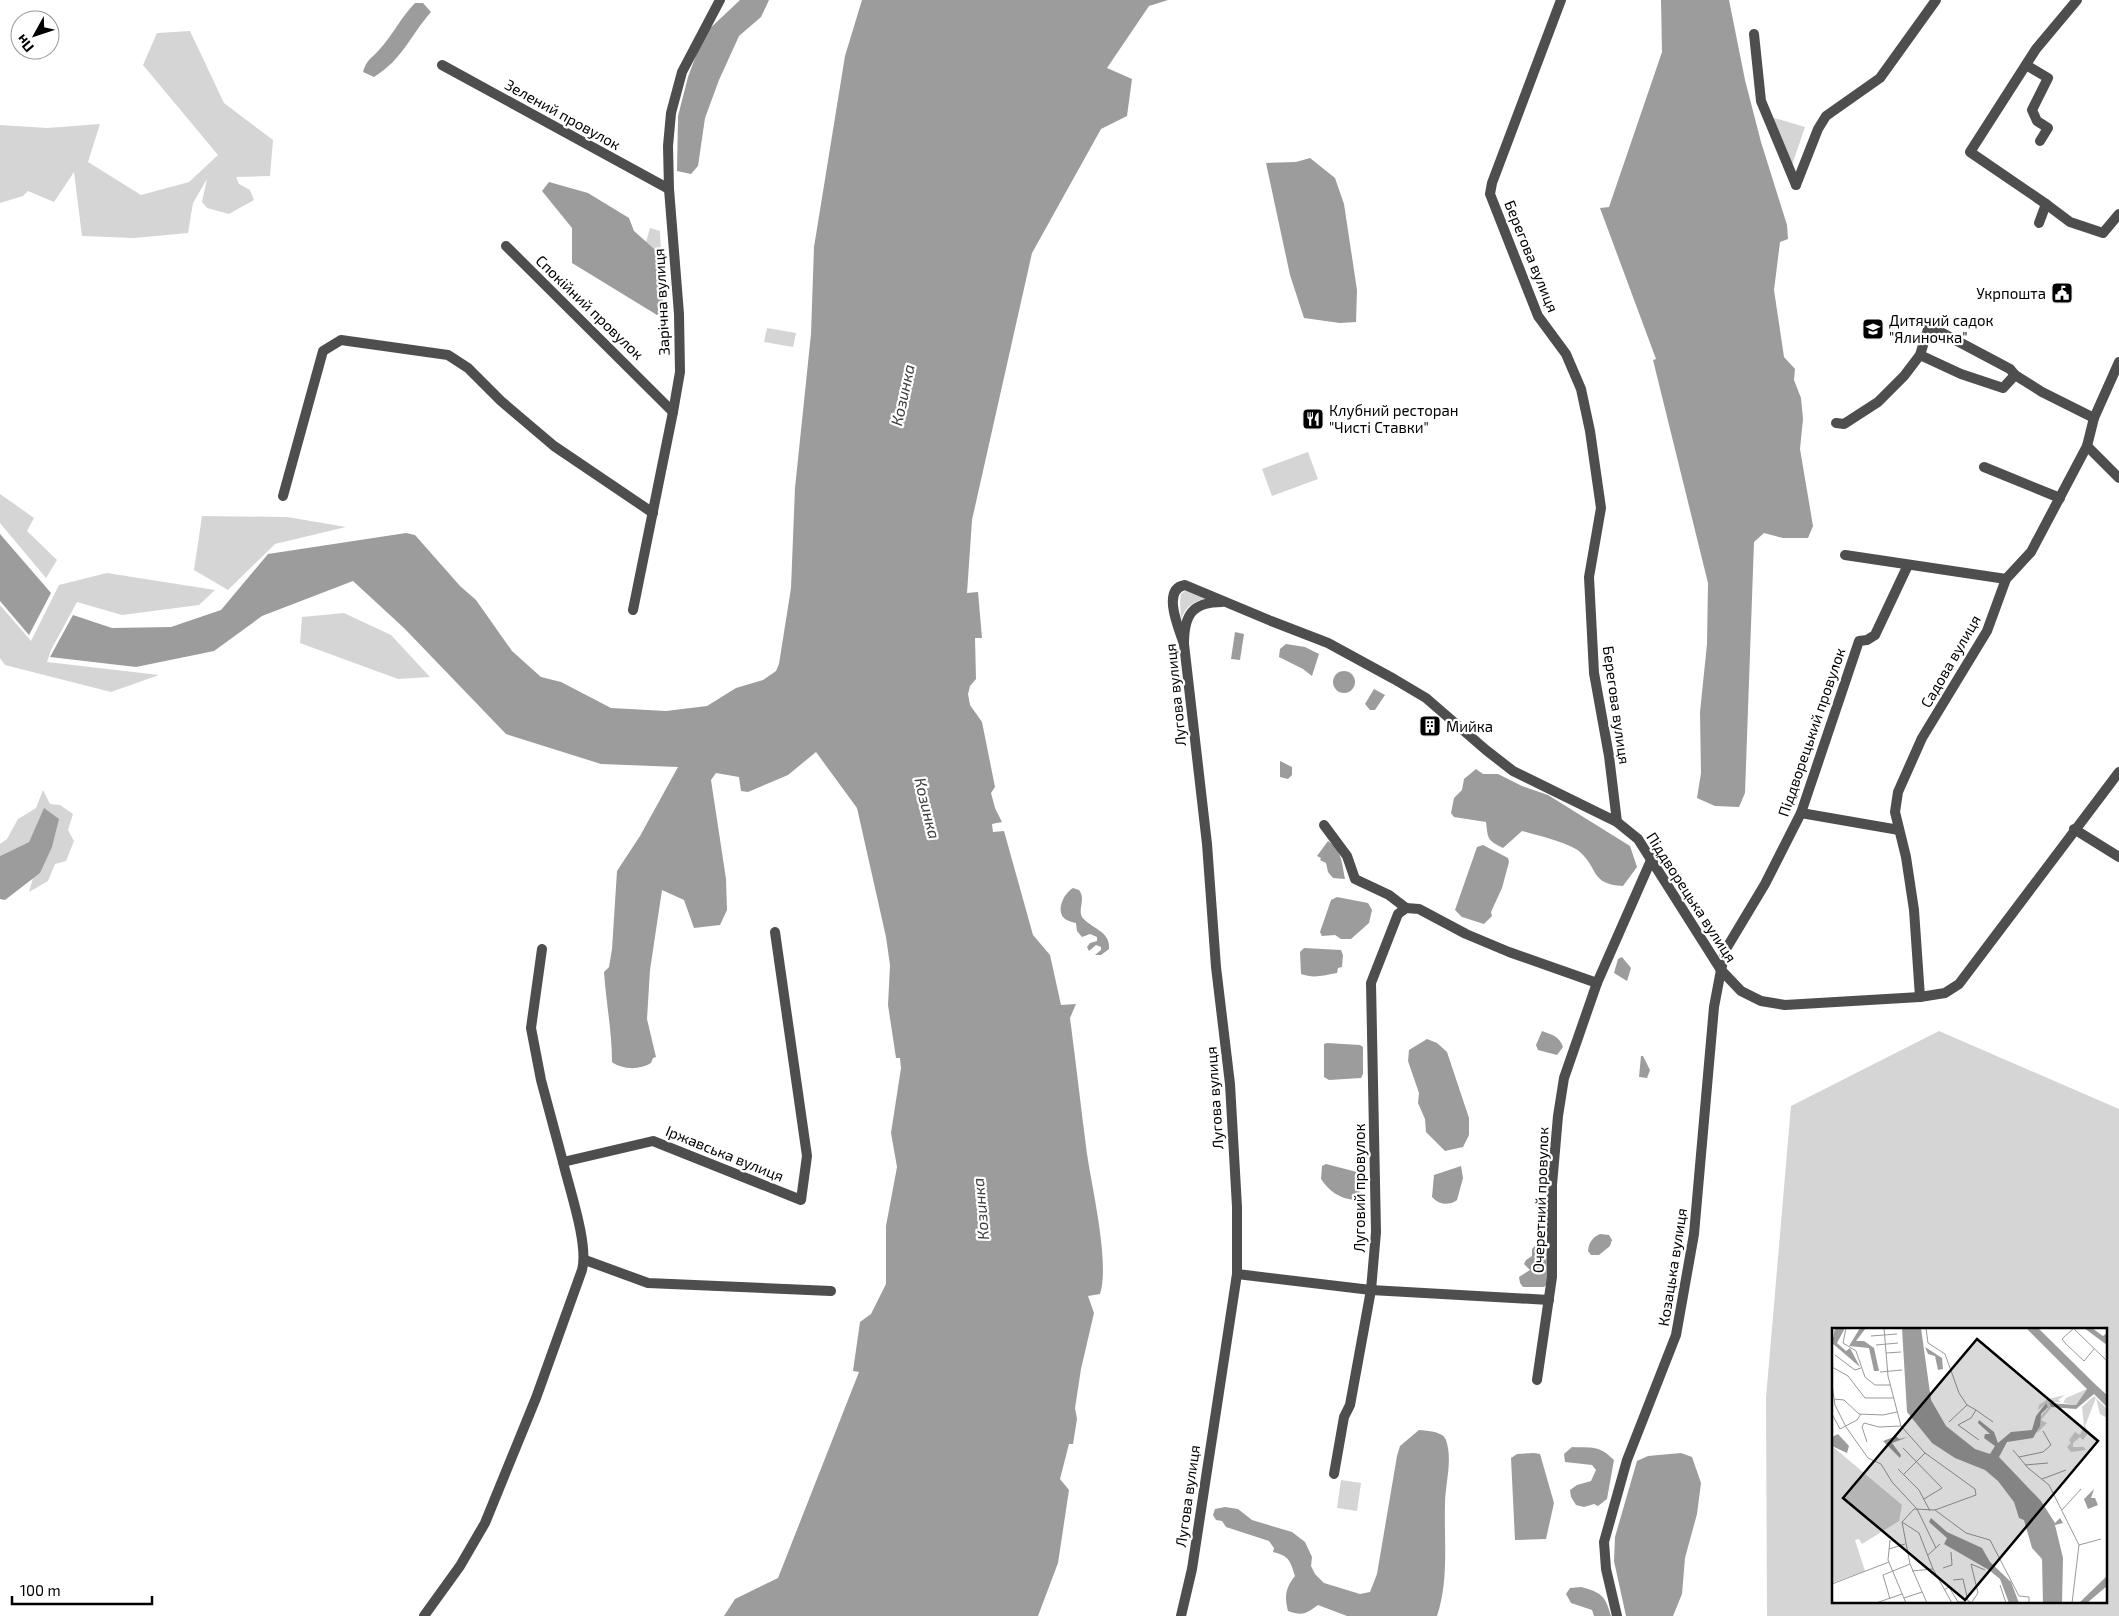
<svg xmlns="http://www.w3.org/2000/svg" width="2119" height="1616" font-family="'Exo 2',sans-serif">
<style>
.green{fill:#d5d5d5;fill-rule:evenodd}
.water{fill:#9c9c9c}
.lines{fill:none;stroke-linecap:round;stroke-linejoin:round}
.street{stroke:#4e4e4e;stroke-width:10}
.labels{text-anchor:middle;dominant-baseline:central;stroke-width:4.5;stroke-linejoin:round;paint-order:stroke}
.street-label{font-size:15px;fill:#000;stroke:#fff}
.poi-label{font-size:15px;fill:#000;stroke:#fff;text-anchor:start}
.water-label{font-size:16px;font-style:italic;fill:#3d3d3d;stroke:#fff}
.inset-road{fill:none;stroke:#999;stroke-width:1}
.view{fill:#000;fill-opacity:0.15;stroke:#000;stroke-width:2.5}
.inset-edge{fill:none;stroke:#000;stroke-width:2.5}
</style>
<rect width="100%" height="100%" fill="#fff"/>
<g class="green">
<path d="M190,31L224,103L273,140L270,176L236,177L239,184L250,190L254,200L229,214L207,208L202,202L207,179L193,203L188,233L134,238L82,236L74,172L54,202L28,191L23,196L0,203V125L47,128L100,124L88,162L141,195L189,182L218,155L143,65L157,33Z"/>
<path d="M1771,117L1805,127L1791,168Z"/>
<path d="M650,228L660,231L661,255L646,242Z"/>
<path d="M767,328L796,333L793,347L764,342Z"/>
<path d="M1308,452L1318,479L1272,496L1262,469Z"/>
<path d="M0,494L34,518L27,531L57,560L46,578L0,523Z"/>
<path d="M202,516L287,517L346,527L275,544L228,590L194,570Z"/>
<path d="M107,573L215,590L199,605L122,615L77,602L51,650L47,662L159,675L111,692L5,665L0,658V605L31,641L59,585Z"/>
<path d="M1188,589L1210,598C1195,600 1186,605 1181,620L1180,601L1181,594Z"/>
<path d="M344,613L391,635L430,677L398,679L300,643L302,617Z"/>
<path d="M43,790L50,804L60,805L73,814L68,830L74,841L66,861L55,864L48,881L29,892L33,878L40,873L44,809L29,842L0,856V844L7,839L18,819L36,808Z"/>
<path d="M1939,1031L2119,1109V1616H1767L1766,1398L1791,1106ZM1833,1330H2105V1602H1833Z"/>
<path d="M1341,1480L1361,1483L1357,1511L1337,1508Z"/>
</g>
<g class="water">
<path d="M740,0H769L761,17L739,36L719,80L705,118L698,166L691,174L677,171L678,116L688,77L704,34Z"/>
<path d="M862,0H1168L1149,6L1107,68L1132,79L1127,116L1101,129L1032,253L972,520L967,593L978,592L982,638H975L976,679L970,686L968,694L970,705L982,722L995,787L991,793L995,808L1002,822L992,824L993,832L1004,831L1033,935L1050,955L1061,1005L1076,1004L1070,1018C1076,1063 1081,1109 1087,1154C1092,1188 1110,1264 1100,1294L1088,1296L1094,1313L1081,1369L1075,1408L1077,1419L1073,1444H1069L1060,1479L1069,1490L1058,1563L1038,1616H724L735,1599L778,1578L859,1372L853,1371L860,1322L871,1314L886,1284V1226L897,1167L891,1133L901,1068L900,1058H896L888,1005L890,965L886,937L857,808L816,752L788,775L748,792L741,791L739,777L716,773L711,780L726,879L727,910L720,925L694,928L684,900L662,890L650,970L647,1019L656,1057L653,1058L651,1063C640,1070 623,1070 612,1062C612,1032 606,1002 604,972L609,967L612,949L617,871L640,836L678,767L601,764L506,734L404,628L353,581L262,616L214,651L136,667L50,657L73,615L112,628L171,627L221,610L268,554L406,533L415,535L460,586L476,600L512,651L541,677L561,682L611,708L666,711L707,706L736,688L763,680L776,671L779,664L791,588L795,488L811,334L814,247L845,56Z"/>
<path d="M1661,0H1729L1745,80L1761,142L1787,225L1788,239L1780,242L1774,290L1784,357L1795,369L1794,380L1801,398L1803,419L1800,449L1813,526L1808,538H1783L1764,533L1754,542L1745,793L1739,807L1715,806L1697,798L1701,773L1700,712L1707,644L1708,583L1653,360L1656,359L1600,208L1609,207L1662,52Z"/>
<path d="M415,3H423L431,12C410,36 403,59 374,77L363,72C367,59 371,59 379,50C393,35 401,17 415,3Z"/>
<path d="M1310,158L1335,178L1344,204L1357,290L1356,322L1340,323L1304,318L1290,275L1266,163L1296,162Z"/>
<path d="M549,182L588,193L629,218L634,231L661,255L663,310L657,315L572,263V228L542,191Z"/>
<path d="M0,534L51,593L29,635L0,601Z"/>
<path d="M1235,632L1244,634L1240,660L1231,659Z"/>
<path d="M1286,644L1305,647L1319,654L1312,676L1303,669L1279,657L1280,649Z"/>
<circle cx="1344" cy="682" r="11"/>
<path d="M1374,689L1385,695L1375,710H1370L1365,704Z"/>
<path d="M1280,761L1292,767V775L1288,779L1280,777Z"/>
<path d="M1476,769L1483,774H1498L1522,786L1548,795L1630,846L1637,867L1623,886C1590,884 1599,869 1580,852C1570,843 1536,835 1522,831L1503,848C1487,840 1488,839 1486,822L1454,817L1451,813L1454,798L1462,790L1464,779Z"/>
<path d="M44,808L59,819L52,847L40,873L5,900L0,899V856L29,842Z"/>
<path d="M1328,841C1342,850 1342,864 1345,879L1333,878L1328,872L1326,863L1320,860L1321,858L1317,856Z"/>
<path d="M1483,845L1508,858L1509,862L1502,888L1491,912L1492,916L1484,924L1462,917L1455,910L1477,847Z"/>
<path d="M1073,888L1079,890C1086,899 1078,908 1082,917C1090,928 1111,931 1109,949L1101,955H1095L1101,950V947L1096,945L1089,951L1087,947L1090,943L1097,941V937L1090,934L1082,937L1077,931L1076,923C1072,922 1067,921 1064,918C1056,910 1064,893 1073,888Z"/>
<path d="M1337,897L1368,903L1372,910L1369,923L1351,939H1341L1335,935L1322,936L1320,932L1331,900Z"/>
<path d="M1304,948L1341,950L1343,955L1342,967L1338,968L1337,973C1325,975 1314,979 1301,974L1300,952Z"/>
<path d="M1622,957L1631,968L1627,981L1614,973L1618,959Z"/>
<path d="M1542,1031C1553,1035 1559,1036 1563,1047L1557,1055L1538,1050L1536,1045Z"/>
<path d="M1427,1039L1437,1043L1447,1052L1469,1118V1135L1463,1147L1445,1151L1426,1132L1425,1119L1418,1103L1419,1093L1408,1061L1409,1050Z"/>
<path d="M1327,1043L1360,1045L1363,1047V1074L1361,1078L1329,1080L1324,1077V1044Z"/>
<path d="M1641,1056H1643L1650,1070L1647,1078L1639,1077Z"/>
<path d="M1326,1164L1357,1172L1362,1176L1359,1196L1355,1200C1340,1199 1329,1191 1321,1179L1322,1166Z"/>
<path d="M1461,1166L1463,1178L1457,1200C1449,1206 1439,1205 1432,1197L1434,1175Z"/>
<path d="M1600,1234L1609,1235L1612,1240L1610,1246L1599,1255H1591L1588,1251C1589,1242 1592,1238 1600,1234Z"/>
<path d="M1545,1244L1547,1247V1284L1544,1287H1523L1520,1283L1519,1277L1530,1270L1524,1264L1526,1260L1532,1256V1249L1536,1245Z"/>
<path d="M1419,1430C1427,1431 1443,1431 1446,1440C1453,1460 1445,1484 1445,1505C1444,1542 1449,1580 1437,1616H1347L1318,1605C1306,1614 1302,1616 1288,1611C1284,1596 1286,1587 1295,1576C1290,1560 1289,1556 1273,1552L1274,1548L1269,1541L1226,1527L1222,1521L1216,1520L1213,1515L1215,1509L1225,1507L1238,1509L1252,1520L1292,1532L1305,1542L1312,1557L1311,1566L1315,1574L1324,1583L1360,1594L1370,1592L1377,1574L1397,1456L1400,1446Z"/>
<path d="M1572,1447C1592,1448 1599,1445 1614,1460L1607,1499L1598,1506L1594,1504L1584,1507L1576,1505L1571,1497L1570,1490L1577,1485L1591,1481L1596,1470L1592,1465L1565,1462L1564,1454Z"/>
<path d="M1534,1453L1540,1454L1554,1503L1546,1539L1515,1540L1511,1458L1517,1454Z"/>
<path d="M1681,1453L1692,1457L1701,1483L1697,1514L1685,1558L1682,1594L1673,1616H1626L1614,1561L1615,1537L1637,1461L1648,1456Z"/>
<path d="M1581,1587C1602,1593 1605,1595 1611,1616H1594L1592,1610L1571,1603L1566,1594L1570,1588Z"/>
</g>
<g class="lines">
<g class="street">
<path d="M1561,0L1492,183L1490,194L1538,316L1566,354L1581,389L1590,431L1601,508L1589,577L1594,673L1609,756L1617,822"/>
<path d="M1754,34L1761,101L1796,185"/>
<path d="M442,65L669,189"/>
<path d="M2026,65L2048,78L2032,110L2037,121L2048,128L2040,141"/>
<path d="M1796,185L1818,129L1826,116L1880,78L1936,0"/>
<path d="M2046,204L2070,222L2103,233L2119,214"/>
<path d="M2039,223L2046,204L1970,152L2036,49L2077,0"/>
<path d="M506,246L673,412"/>
<path d="M1920,355L1961,374L2003,388L2015,375L2042,392L2094,418"/>
<path d="M1836,423L1844,424L1878,402L1904,376L1920,355L1929,326L2010,369L2015,375"/>
<path d="M2087,446L2119,478"/>
<path d="M1984,467L2060,498"/>
<path d="M283,496L323,351L341,340L448,355L468,368L501,401L554,446L653,513"/>
<path d="M1845,555L2006,579"/>
<path d="M633,610L673,412L680,372L679,314L669,189L668,146L671,113L682,72L720,0"/>
<path d="M1184,644C1179,629 1161,589 1185,585L1271,621L1328,643L1394,679L1426,698L1486,750L1513,771L1617,822L1638,839L1721,970L1741,991L1761,1001L1785,1005L1920,997L1945,993L1959,984L2119,772"/>
<path d="M1801,813L1899,830"/>
<path d="M1324,825L1347,856L1355,879L1389,895L1406,908"/>
<path d="M2074,829L2119,857"/>
<path d="M542,949L531,1028L541,1080L563,1162"/>
<path d="M1920,997L1914,910L1906,857L1895,812L1898,792L1922,738L1987,631L2006,579L2031,552L2087,446L2094,418L2119,362"/>
<path d="M585,1260L648,1283L831,1291"/>
<path d="M1237,1274L1371,1290L1549,1300"/>
<path d="M1537,1380L1552,1277V1185L1558,1116L1564,1078L1597,983L1652,858"/>
<path d="M1334,1474L1344,1417L1350,1405L1371,1290L1376,1232L1371,983L1398,914L1406,908L1419,909L1466,934L1509,952L1597,983"/>
<path d="M424,1616L460,1566L485,1523L536,1398L582,1270C589,1245 569,1188 563,1162L653,1141L801,1200L807,1156L775,932"/>
<path d="M1181,1616L1192,1569L1237,1274V1207L1230,1084L1216,967L1207,844L1184,644C1184,615 1192,602 1222,602"/>
<path d="M1617,1616L1606,1569L1604,1542L1627,1460L1676,1335L1694,1234L1714,1007L1721,970L1726,949L1765,884L1801,813L1859,641L1867,640L1875,635L1908,565"/>
</g>
</g>
<defs>
<g id="civic-square" transform="scale(1.125)"><rect x="-9" y="-9" width="18" height="18" rx="4" fill="#000" stroke="#fff"/><path d="M-.6-6.5H3V-4.5H.6V-3L4-1V1h2V6H-6V1h2V-1L-.6-3ZM-1.2 2.5V6h2.4V2.5Z" fill="#fff"/></g>
<g id="school-square" transform="scale(1.125)"><rect x="-9" y="-9" width="18" height="18" rx="4" fill="#000" stroke="#fff"/><path d="M0-5L7-2L0 1L-7-2ZM-4 1L0 2.5L4 1V4Q0 6-4 4Z" fill="#fff"/></g>
<g id="restaurant-square" transform="scale(1.125)"><rect x="-9" y="-9" width="18" height="18" rx="4" fill="#000" stroke="#fff"/><path d="M-5-6h1v4h1v-4h1v4h1v-4h1v5L-1.5 .5V6h-2V.5L-5-1ZM5-6V6H3V1.5H1.5Q1.5-4 5-6Z" fill="#fff"/></g>
<g id="building-square" transform="scale(1.125)"><rect x="-9" y="-9" width="18" height="18" rx="4" fill="#000" stroke="#fff"/><path d="M-4-6H4V6H1V3H-1V6H-4ZM-2.5-4.3h1.7v1.8h-1.7ZM.8-4.3h1.7v1.8H.8ZM-2.5-1h1.7V.8h-1.7ZM.8-1h1.7V.8H.8Z" fill="#fff"/></g>
</defs>
<g fill-rule="evenodd">
<use href="#civic-square" x="2062" y="293"/>
<use href="#school-square" x="1873" y="329"/>
<use href="#restaurant-square" x="1313" y="419"/>
<use href="#building-square" x="1430" y="726"/>
</g>
<g class="labels">
<g class="street-label">
<text transform="translate(563 114) rotate(29)">Зелений провулок</text>
<text transform="translate(1532 256) rotate(68)">Берегова вулиця</text>
<text transform="translate(661 302) rotate(-93)">Зарічна вулиця</text>
<text transform="translate(590 307) rotate(44)">Спокійний провулок</text>
<text transform="translate(1950 661) rotate(-60)">Садова вулиця</text>
<text transform="translate(1175 695) rotate(-96)">Лугова вулиця</text>
<text transform="translate(1617 705) rotate(82)">Берегова вулиця</text>
<text transform="translate(1811 732) rotate(-71)">Піддворецький провулок</text>
<text transform="translate(1692 897) rotate(57)">Піддворецька вулиця</text>
<text transform="translate(1214 1098) rotate(-94)">Лугова вулиця</text>
<text transform="translate(725 1153) rotate(22)">Іржавська вулиця</text>
<text transform="translate(1359 1188) rotate(-90)">Луговий провулок</text>
<text transform="translate(1540 1200) rotate(-88)">Очеретний провулок</text>
<text transform="translate(1672 1267) rotate(-81)">Козацька вулиця</text>
<text transform="translate(1187 1496) rotate(-82)">Лугова вулиця</text>
</g>
<g class="poi-label">
<text x="2046" y="293" text-anchor="end">Укрпошта</text>
<text x="1889" y="320">Дитячий садок<tspan x="1889" dy="17">"Ялиночка"</tspan></text>
<text x="1329" y="410">Клубний ресторан<tspan x="1329" dy="17">"Чисті Ставки"</tspan></text>
<text x="1446" y="726">Мийка</text>
</g>
<g class="water-label">
<text transform="translate(902 395) rotate(-78)">Козинка</text>
<text transform="translate(928 808) rotate(76)">Козинка</text>
<text transform="translate(980 1209) rotate(-95)">Козинка</text>
</g>
</g>
<g transform="translate(1832 1328)">
<rect width="275" height="275" fill="#fff"/>
<path d="M255,61L244,77L231,75L234,70ZM233,67L226,72L229,74L217,75L219,80L209,92L215,95L205,105L208,89L216,80L214,75L206,82L207,77L216,71ZM262,68L275,81V90L268,86L264,70L253,98L257,104L251,112L248,109L241,115V119H252L254,122L239,124L235,119L239,115L237,112L243,104L248,107L252,98L250,79ZM0,118L70,177L67,193L30,216L27,211L23,212L33,243L0,255Z" fill="#d5d5d5"/>
<path d="M3,0H13L5,15L14,23L18,20L28,39L0,15ZM28,0H34L24,13H32L42,20L47,43H42L37,20L17,18ZM70,0H89L99,72L114,98L143,121L158,126L163,118L152,110L153,106H158L146,95L147,92L162,104L166,115L179,104L200,102L204,88L214,75L216,79L209,86L208,98L201,110L175,114L167,129L209,173L223,195L228,190L231,195L223,197L231,230L230,275H211L210,231L200,220L192,192L187,190L182,174L166,153L153,142L123,130L100,115L75,84ZM194,0H206L265,58L275,67V79L262,66L244,81L219,79L217,75L244,77L255,61ZM252,0H260L271,8L275,5V17ZM93,19L110,30L111,41L106,42L103,28L96,26ZM6,106L17,118L15,125L0,118V109ZM64,108L67,111L76,109L60,115L69,127L68,130L51,113ZM262,161L259,170H263L266,177L256,181L252,171ZM99,190L115,204L150,220L158,234L179,254L187,275H177L168,251L157,242L112,216L115,210L97,194ZM275,248V258L255,275H247Z" fill="#9c9c9c"/>
<path class="inset-road" d="M14,0L11,15L24,23L33,49L43,57H58M52,0L56,48L69,98L93,125L143,161L144,167M94,0L96,15L113,26L127,65L135,77L144,82L139,90L126,97L147,112M241,0L275,33M242,0L230,11L234,16L252,33L262,21M39,8L65,6M44,17L66,15M54,25L69,24M3,27L23,42L29,40M0,39L16,48L33,70H62M48,44L70,42M0,57L3,77L14,99L36,130L49,136L60,154L85,181L104,220M2,71L12,72L27,86L51,87L65,84M144,82L161,94M0,86L8,101L25,92L29,86M117,94L135,77M35,114L30,99L32,95L47,99L69,98M71,120L110,160L92,171M181,122L196,140L217,157L247,217L240,275M187,129L211,124L219,117L211,103M193,137L216,135M66,141L87,162L98,183M71,147L93,125M210,151L234,142M103,182L134,205L158,212L187,268L197,269V275M230,182L249,161M70,194L87,205L101,241L120,275M70,194L78,236L95,275M70,194L82,181L103,182L144,167M58,212L56,232L74,275M247,217L269,211M57,221L73,216M96,227L108,216M139,236L146,265L140,274M139,236L153,242M111,240L120,237L119,224M80,243L101,241M121,252L131,251L136,273L140,275M0,256L57,234M168,257L174,275M112,262L117,259L126,274H134M72,270L90,264M58,271L51,247L78,236M44,275L70,266"/>
<path class="view" d="M145,11L266,113L133,272L11,170Z"/>
<rect width="275" height="275" class="inset-edge"/>
</g>
<g transform="translate(35 35) rotate(230)"><circle r="24" fill="#ffffff" stroke="#999999"/>
<path d="M0-4L9 19L0 12L-9 19Z" fill="#000000"/>
<text y="-8" font-size="14" font-weight="bold" text-anchor="middle" fill="#000000">Пн</text>
</g>
<path d="M12 1596v8h140v-8" fill="none" stroke="#000000" stroke-width="2.5"/>
<text x="20" y="1596" font-size="15" fill="#000000" stroke="#ffffff" stroke-width="4" paint-order="stroke">100 m</text>
</svg>
